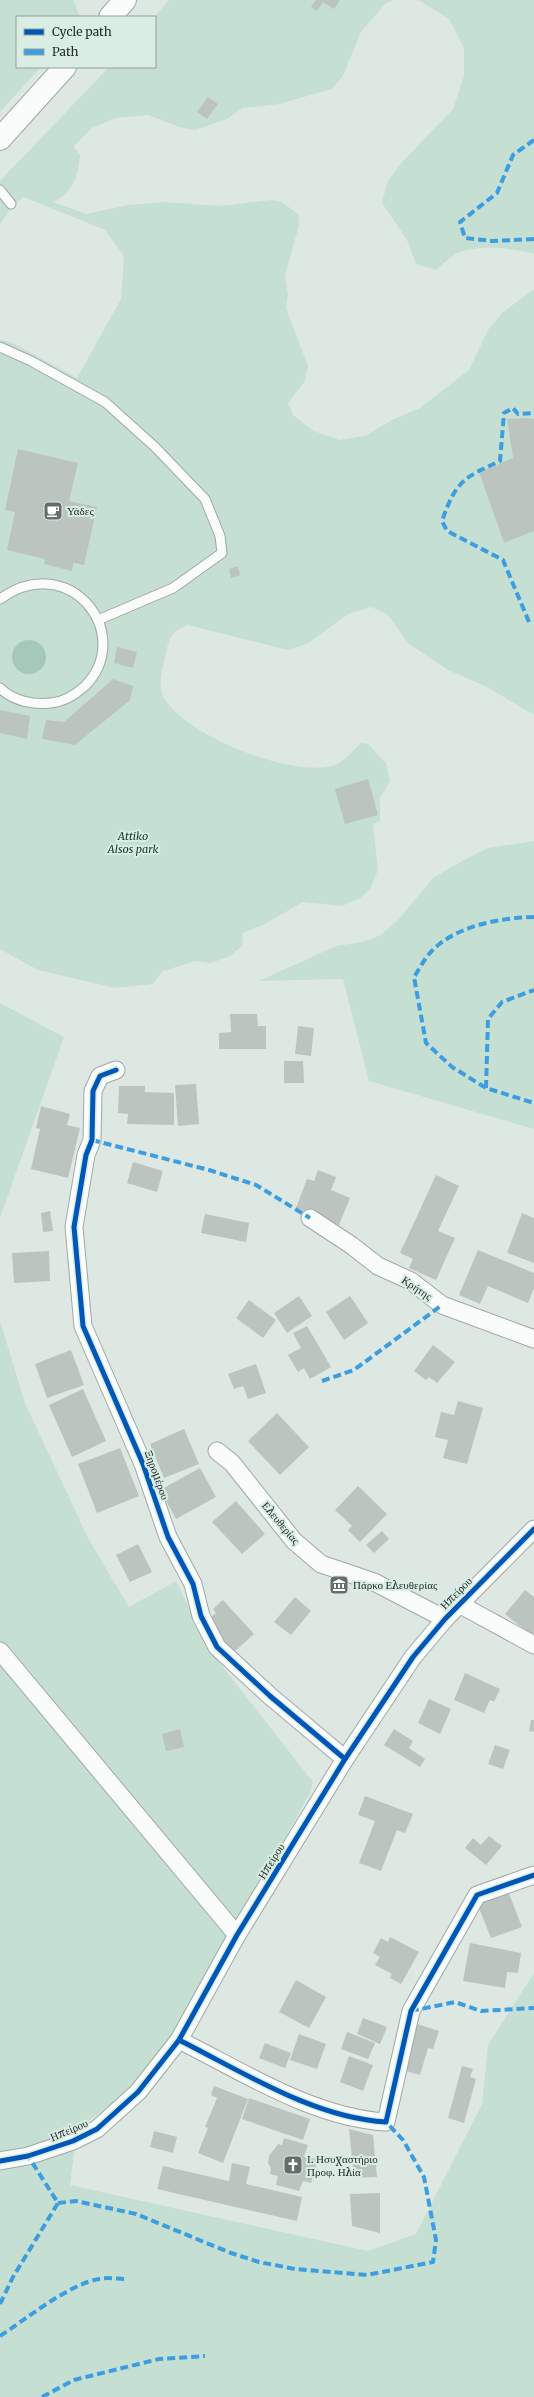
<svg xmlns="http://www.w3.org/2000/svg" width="534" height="2397" font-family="Merriweather,serif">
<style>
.green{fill:#c5dfd3}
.water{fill:#a5c9b9}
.building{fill:#bcc4c0}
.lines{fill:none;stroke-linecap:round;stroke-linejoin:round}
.lane-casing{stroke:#a0a8a4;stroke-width:11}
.street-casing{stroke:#a0a8a4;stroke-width:19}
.secondary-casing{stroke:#a0a8a4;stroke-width:24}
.lane{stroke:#fafcfb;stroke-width:9}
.street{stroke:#fafcfb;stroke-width:17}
.secondary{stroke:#fafcfb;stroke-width:22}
.quiet{stroke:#3c9de1;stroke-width:4;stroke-dasharray:8 4;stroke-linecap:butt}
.cycleway-casing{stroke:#d9ede4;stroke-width:8}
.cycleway{stroke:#0057b8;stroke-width:5}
.labels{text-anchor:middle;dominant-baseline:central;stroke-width:4;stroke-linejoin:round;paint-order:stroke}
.poi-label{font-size:11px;fill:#252d2a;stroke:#d9ede4;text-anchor:start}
.park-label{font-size:11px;font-style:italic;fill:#133d2e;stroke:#d9ede4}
.street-label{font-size:11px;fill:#252d2a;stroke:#d9ede4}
</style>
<rect width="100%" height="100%" fill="#dee8e3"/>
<g class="green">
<path d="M0,0H73L80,17H17V67H41L0,112Z"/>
<path d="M169,0H394L386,3L361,32L343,76L332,89L279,104L243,108L227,119L195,130L179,127L148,115L116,118L92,128L74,146L80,155C78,176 73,193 53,202L86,214L128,205L164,202L220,206L272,200L282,202L298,214L299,225L285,275L288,294L286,308L308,366L305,381L288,403L293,415L314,431L340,440L365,436L392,420L420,408L469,370L488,330L502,313L534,289V419H508L513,458L479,472L504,543L534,531V715L487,687L448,670L409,644L387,614L371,607L348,614L307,644L288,650L188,625C170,631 169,640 165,657C163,667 158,685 163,696C183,735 293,779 335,765C344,762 354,749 361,743L368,744L386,763L390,781L380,798V821L373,824L378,870L370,889L360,898L342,906L303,902L265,924L243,933L242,946L230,956L211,963L196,961L163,971L153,984L115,988L38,970L0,949V339L15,344L77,378L121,299L124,256L105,230L24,197L14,204L0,224V181L109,67H155L154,17Z"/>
<path d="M413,0H534V254C514,248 477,244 458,253C450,257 442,265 436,270L416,264L407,240L382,203L388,180L404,160L453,109L464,76V48L449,19L420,1Z"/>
<path d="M534,841V1129L369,1081L343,979L259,981L336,946L363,942L381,935L397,921L433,878L464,860L488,848Z"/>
<path d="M0,1003L64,1037L0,1218Z"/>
<path d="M0,1321L25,1403L89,1540L129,1607L176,1581L208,1648L313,1782L310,1793L174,2037L131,2089L77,2130L70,2185L368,2251L416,2234L482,2104L488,2045L534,1973V2397H0Z"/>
</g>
<circle class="water" cx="29" cy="657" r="17"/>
<g class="building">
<path d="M316,0H340L334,9L323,2L317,11L311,7Z"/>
<path d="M208,97L218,104L207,119L197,112Z"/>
<path d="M527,418L534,419V531L504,543L479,472L513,458L507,419Z"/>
<path d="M18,449L78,463L69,501L97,507L84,565L73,563L72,571L44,564L45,559L7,550L15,512L5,510Z"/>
<path d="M238,566L240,575L231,578L229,569Z"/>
<path d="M117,647L137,652L133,668L114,663Z"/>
<path d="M113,679L133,686L130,700L75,745L42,739L46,720L64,722Z"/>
<path d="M0,710L30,716L27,739L0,733Z"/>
<path d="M368,779L378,815L345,824L335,789Z"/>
<path d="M230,1014H257L258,1026H266V1049H219V1033L231,1032Z"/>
<path d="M298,1026L314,1028L311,1056L295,1054Z"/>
<path d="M284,1061H303L304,1083H284Z"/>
<path d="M196,1084L199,1124L178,1126L175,1085Z"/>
<path d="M119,1086H145V1092L174,1093V1125L127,1124L128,1114L118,1113Z"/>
<path d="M41,1106L70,1114L67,1125L80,1128L68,1178L31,1169L40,1129L36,1128Z"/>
<path d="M133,1162L163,1171L157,1192L127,1183Z"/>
<path d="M318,1170L336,1177L331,1190L350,1198L339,1225L296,1208L307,1179L314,1181Z"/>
<path d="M436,1175L459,1186L438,1231L455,1238L436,1280L409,1268L413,1259L400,1253Z"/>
<path d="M50,1211L53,1231L43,1232L41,1213Z"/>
<path d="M522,1213L534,1218V1263L507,1253Z"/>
<path d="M205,1214L249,1223L246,1242L201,1233Z"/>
<path d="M478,1250L534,1273V1288L528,1303L488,1286L480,1304L459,1295Z"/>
<path d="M49,1251L50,1281L14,1283L12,1253Z"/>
<path d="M299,1296L312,1316L287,1333L274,1313Z"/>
<path d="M350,1296L368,1323L344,1340L326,1312Z"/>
<path d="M249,1300L276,1320L263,1338L236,1318Z"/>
<path d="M307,1326L331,1367L310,1379L304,1368L298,1372L288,1355L301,1348L293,1333Z"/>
<path d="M433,1345L455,1362L437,1383L429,1377L426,1380L414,1371Z"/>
<path d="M71,1350L84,1385L47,1398L35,1364Z"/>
<path d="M256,1364L266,1393L248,1399L243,1386L234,1389L228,1374Z"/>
<path d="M83,1389L106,1441L72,1457L49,1405Z"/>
<path d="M458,1401L483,1408L467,1464L443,1458L448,1440L435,1437L441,1412L454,1415Z"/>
<path d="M277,1413L309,1447L280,1475L248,1441Z"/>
<path d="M184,1429L199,1464L164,1478L150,1444Z"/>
<path d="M120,1448L139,1496L97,1513L78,1464Z"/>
<path d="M200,1468L216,1497L176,1519L160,1490Z"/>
<path d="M358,1486L387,1514L360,1542L348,1530L352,1526L335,1510Z"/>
<path d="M236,1501L265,1534L242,1554L212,1522Z"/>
<path d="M382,1531L389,1539L374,1553L366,1545Z"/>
<path d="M138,1544L152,1572L130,1582L116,1555Z"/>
<path d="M525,1590L534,1597V1637L505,1614Z"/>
<path d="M295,1597L311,1611L291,1635L274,1622Z"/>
<path d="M223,1600L254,1634L234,1652L206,1621L216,1613L213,1609Z"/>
<path d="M465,1673L500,1689L494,1702L490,1700L484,1713L454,1700Z"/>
<path d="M429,1699L451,1709L440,1734L418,1723Z"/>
<path d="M531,1720H534V1732L529,1731Z"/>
<path d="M180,1729L184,1747L166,1751L162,1734Z"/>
<path d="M394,1729L413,1741L409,1748L425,1759L420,1767L384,1745Z"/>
<path d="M495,1745L510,1750L503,1769L488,1764Z"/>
<path d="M365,1796L413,1814L405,1833L397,1830L381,1871L359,1863L375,1821L358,1815Z"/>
<path d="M489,1836L502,1846L486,1865L465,1848L473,1838L481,1845Z"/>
<path d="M508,1891L522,1927L491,1938L477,1903Z"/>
<path d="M390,1937L419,1952L401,1984L390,1978L392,1974L375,1965L380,1957L373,1953L381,1938L388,1942Z"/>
<path d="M470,1943L521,1953L518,1973L507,1972L505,1988L463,1981Z"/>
<path d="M296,1980L326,1997L309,2028L279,2012Z"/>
<path d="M363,2018L387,2027L380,2044L357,2034Z"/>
<path d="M417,2024L439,2031L433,2049L428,2048L420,2075L402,2070Z"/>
<path d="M347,2032L375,2043L368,2059L341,2049Z"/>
<path d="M299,2034L326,2044L317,2069L290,2060Z"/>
<path d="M265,2043L291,2053L285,2068L259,2058Z"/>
<path d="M349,2056L373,2065L363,2091L340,2082Z"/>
<path d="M462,2066L473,2069L470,2077L476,2079L464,2123L448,2118Z"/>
<path d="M214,2086L248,2099L223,2163L198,2153L208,2128L205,2127L217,2098L211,2095Z"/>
<path d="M249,2098L310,2119L303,2140L242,2119Z"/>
<path d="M349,2129L373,2135L377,2177L354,2178Z"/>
<path d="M154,2131L177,2137L173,2153L150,2147Z"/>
<path d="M284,2138L308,2145L304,2157L318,2159L311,2183L303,2181L299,2191L276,2185L278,2176L270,2174L271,2168L268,2163L269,2156L278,2144L282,2145Z"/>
<path d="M232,2163L250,2167L246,2184L302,2197L297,2221L157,2189L163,2166L229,2181Z"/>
<path d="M380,2193V2233L352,2226L350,2194Z"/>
</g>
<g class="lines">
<g class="lane-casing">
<g id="lane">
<path d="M0,190L11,204"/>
<path d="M0,347L31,361L105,402L155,447L205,499L220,536L222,553L173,588L98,620"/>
<path d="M0,599C69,549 136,634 85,686C75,695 64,702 51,703C33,705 13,701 0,688"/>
</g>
</g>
<g class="street-casing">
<g id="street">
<path d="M116,1070L100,1076L93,1091L92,1140L86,1155L74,1227L83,1326L143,1464L168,1537L193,1584L201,1616L217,1647L270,1696L345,1759"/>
<path d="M310,1218L351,1245L378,1266L411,1281L442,1305L534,1339"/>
<path d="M217,1451L232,1463L294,1541L321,1564L374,1582L445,1619"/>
<path d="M459,1604L534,1645"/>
<path d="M0,1651L237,1935"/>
<path d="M179,2040C243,2072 314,2118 386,2122L411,2011L477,1895L534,1875"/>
<path d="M0,2161L28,2156L73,2141L97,2129L138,2092L179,2040L237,1935L345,1759L413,1657L445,1619L534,1529"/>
</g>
</g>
<g class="secondary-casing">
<g id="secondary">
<path d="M110,17L125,0"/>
<path d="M0,139L65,67"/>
</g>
</g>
<use href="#lane" class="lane"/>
<use href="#street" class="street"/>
<use href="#secondary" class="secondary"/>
<g class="quiet">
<path d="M534,140L513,155L497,193L460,222L465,238L492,241L534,239"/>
<path d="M529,622L503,560L447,531L442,521C456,481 463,478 500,461L504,413L513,408L518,414L534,413"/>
<path d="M534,917C499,918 453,926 429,954C423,961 419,970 414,977L426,1043L452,1067L486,1088L534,1103"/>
<path d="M486,1088L488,1019L502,1002L534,990"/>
<path d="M92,1140L209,1170L256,1185L310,1218"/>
<path d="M322,1381L354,1370L442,1305"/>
<path d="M411,2011L455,2002L481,2011L534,2008"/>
<path d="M58,2203L76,2201L136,2214L231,2253L259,2262L295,2269L367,2275L433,2262L436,2240L424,2177L403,2140L386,2122"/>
<path d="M0,2304L13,2277L58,2203L28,2156"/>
<path d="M0,2336C26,2319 69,2284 99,2279C108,2277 118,2279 127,2279"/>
<path d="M42,2397L74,2380L159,2359L205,2356"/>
</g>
<g class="cycleway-casing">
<g id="cycleway">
<path d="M116,1070L100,1076L93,1091L92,1140L86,1155L74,1227L83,1326L143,1464L168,1537L193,1584L201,1616L217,1647L270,1696L345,1759"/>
<path d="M179,2040C243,2072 314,2118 386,2122L411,2011L477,1895L534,1875"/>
<path d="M0,2161L28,2156L73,2141L97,2129L138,2092L179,2040L237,1935L345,1759L413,1657L445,1619L534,1529"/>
</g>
</g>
<use href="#cycleway" class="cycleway"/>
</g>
<defs>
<g id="cafe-square" transform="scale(1)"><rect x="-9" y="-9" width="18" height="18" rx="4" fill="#666e6b" stroke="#d9ede4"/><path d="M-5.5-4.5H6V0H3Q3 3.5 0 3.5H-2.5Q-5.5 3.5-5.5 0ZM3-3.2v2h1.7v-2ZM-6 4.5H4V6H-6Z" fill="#fff"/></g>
<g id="museum-square" transform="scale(1)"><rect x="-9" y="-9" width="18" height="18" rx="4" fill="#666e6b" stroke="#d9ede4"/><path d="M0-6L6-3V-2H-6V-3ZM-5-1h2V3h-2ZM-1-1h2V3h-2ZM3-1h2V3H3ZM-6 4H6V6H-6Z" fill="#fff"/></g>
<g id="church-square" transform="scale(1)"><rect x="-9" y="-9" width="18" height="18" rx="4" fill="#666e6b" stroke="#d9ede4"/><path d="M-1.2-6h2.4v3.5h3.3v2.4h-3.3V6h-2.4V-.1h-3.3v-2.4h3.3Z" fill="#fff"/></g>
</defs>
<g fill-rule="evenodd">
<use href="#cafe-square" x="53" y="511"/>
<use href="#museum-square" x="339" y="1585"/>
<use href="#church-square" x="293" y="2165"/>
</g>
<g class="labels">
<g class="poi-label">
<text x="67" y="511">Υάδες</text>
<text x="353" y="1585">Πάρκο Ελευθερίας</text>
<text x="307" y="2159">Ι. Ησυχαστήριο<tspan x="307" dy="13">Προφ. Ηλία</tspan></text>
</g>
<g class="park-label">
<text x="133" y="836">Attiko<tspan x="133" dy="13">Alsos park</tspan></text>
</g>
<g class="street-label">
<text transform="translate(417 1288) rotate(34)">Κρήτης</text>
<text transform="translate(157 1475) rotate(70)">Ξηρομέρου</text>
<text transform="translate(281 1523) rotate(50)">Ελευθερίας</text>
<text transform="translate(456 1593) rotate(-46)">Ηπείρου</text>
<text transform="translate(271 1861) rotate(-58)">Ηπείρου</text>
<text transform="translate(69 2130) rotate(-23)">Ηπείρου</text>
</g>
</g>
<rect x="16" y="16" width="140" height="52" fill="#d9ede4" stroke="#91a09a"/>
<rect x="24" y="29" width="20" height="6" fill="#0057b8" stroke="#91a09a"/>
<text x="52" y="36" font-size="12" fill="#252d2a">Cycle path</text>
<rect x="24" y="49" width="20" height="6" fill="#3c9de1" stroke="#91a09a"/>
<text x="52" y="56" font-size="12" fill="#252d2a">Path</text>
</svg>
